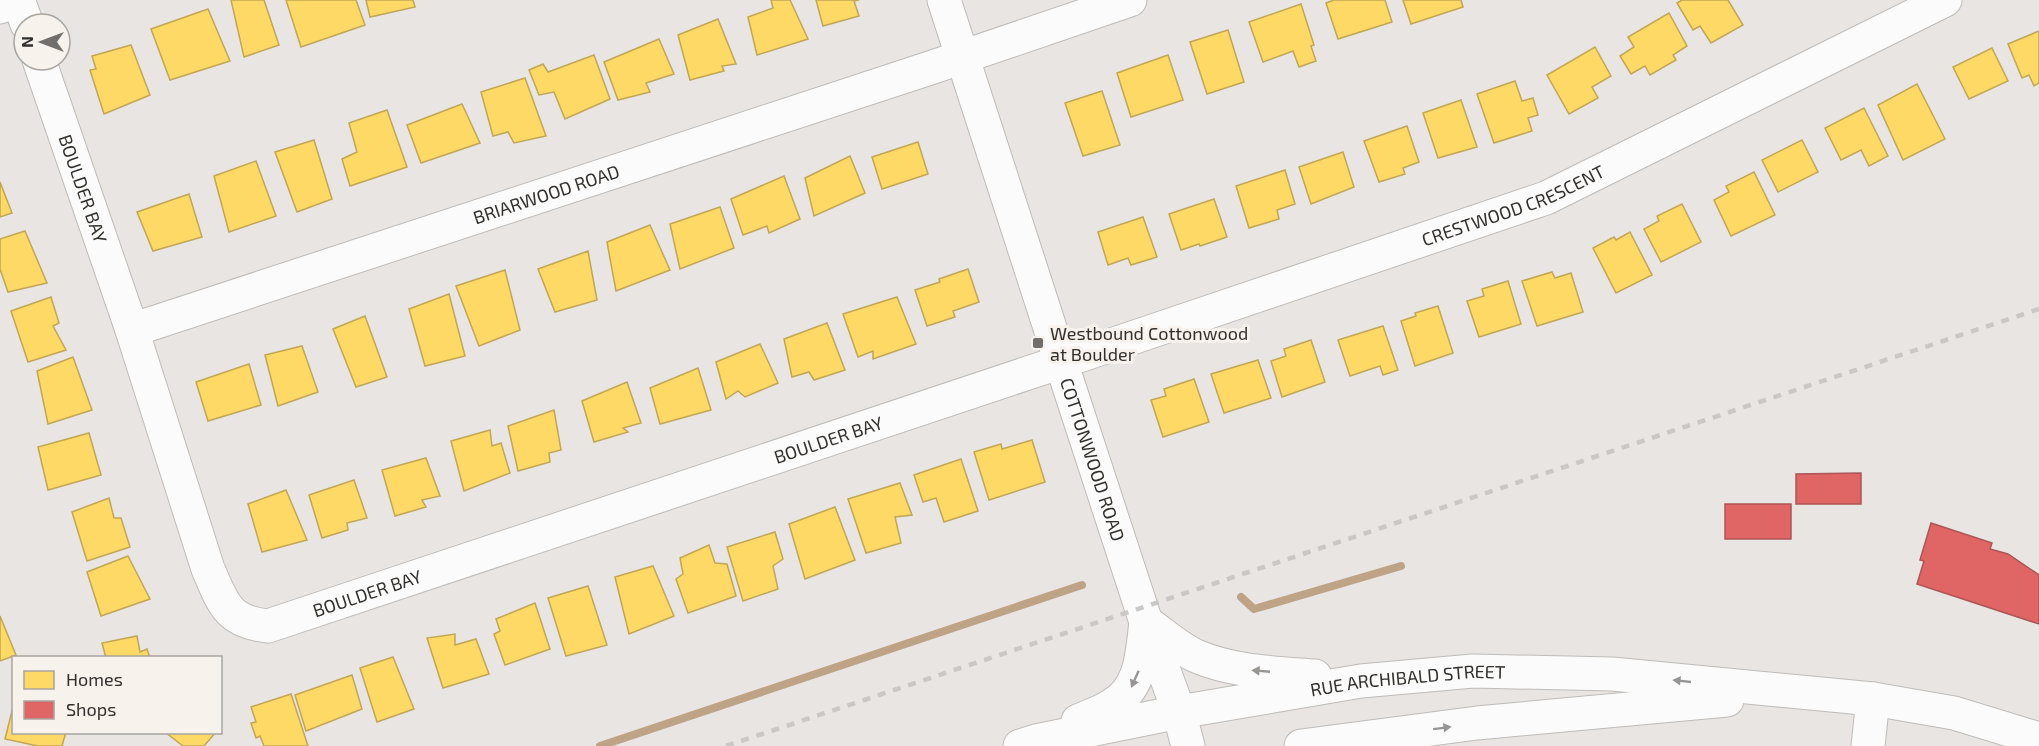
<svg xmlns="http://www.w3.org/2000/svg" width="2039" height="746" font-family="'Exo 2',sans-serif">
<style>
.homes{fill:#ffd966;stroke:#c1a655;stroke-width:1.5}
.shops{fill:#e06666;stroke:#ac5655;stroke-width:1.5}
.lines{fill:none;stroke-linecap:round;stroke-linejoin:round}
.stream{stroke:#bea386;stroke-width:8}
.minor-casing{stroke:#bebcb9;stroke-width:35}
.tertiary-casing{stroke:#bebcb9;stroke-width:35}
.secondary-casing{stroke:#bebcb9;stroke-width:35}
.minor{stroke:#fcfbfb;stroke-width:33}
.tertiary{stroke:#fcfbfb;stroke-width:33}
.secondary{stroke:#fcfbfb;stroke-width:33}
.rail{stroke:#c9c8c7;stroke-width:4.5;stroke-dasharray:8 8;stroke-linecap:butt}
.oneway{fill:#969594}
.poi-dot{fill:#716f6c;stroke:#f8f2ec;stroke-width:2}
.labels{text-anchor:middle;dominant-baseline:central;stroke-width:6;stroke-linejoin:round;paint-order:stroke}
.street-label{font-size:18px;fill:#312f2c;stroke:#f8f2ec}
.poi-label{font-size:18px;fill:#312f2c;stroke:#f8f2ec;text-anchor:start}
</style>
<rect width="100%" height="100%" fill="#e8e5e2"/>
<g class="homes">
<path d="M231,0H264L279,45L244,57Z"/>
<path d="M286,0H356L365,25L301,47Z"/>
<path d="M366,0H413L415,7L370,17Z"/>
<path d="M771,0H790L808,39L757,55L748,17L773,8Z"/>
<path d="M816,0H859L854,1L859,16L823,26Z"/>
<path d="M1334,0H1385L1392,22L1338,39L1326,3Z"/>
<path d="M1403,0H1461L1463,7L1411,24Z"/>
<path d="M1682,0H1728L1743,25L1711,43L1700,26L1693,30L1677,3Z"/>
<path d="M1301,4L1314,45L1311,46L1316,61L1299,67L1293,51L1263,62L1249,22Z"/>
<path d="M208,9L230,61L170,80L151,29Z"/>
<path d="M1669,13L1687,46L1673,55L1676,60L1650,75L1645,66L1631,74L1620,56L1634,47L1628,37Z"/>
<path d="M718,19L736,64L722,66L724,71L690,80L678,35Z"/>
<path d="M1228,30L1244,82L1207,94L1190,42Z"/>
<path d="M2039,31V83L2034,86L2029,75L2022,78L2008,44Z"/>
<path d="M659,39L674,74L646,83L650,92L618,100L604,62Z"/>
<path d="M131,45L150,95L104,114L90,70L96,69L92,56Z"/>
<path d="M1595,47L1611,76L1592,87L1598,98L1569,114L1547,75Z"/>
<path d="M1992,48L2008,81L1969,99L1953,67Z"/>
<path d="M594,55L610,99L565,119L554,92L539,95L529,70L543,64L548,72Z"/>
<path d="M1168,55L1183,100L1131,117L1117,73Z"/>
<path d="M525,78L546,136L514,143L508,132L493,136L481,92Z"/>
<path d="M1515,81L1522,101L1533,98L1538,115L1528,118L1532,131L1494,143L1477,94Z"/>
<path d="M1917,84L1945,139L1903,160L1878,105Z"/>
<path d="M1102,91L1120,145L1083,156L1065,103Z"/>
<path d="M1461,100L1477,147L1438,158L1423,113Z"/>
<path d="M462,104L480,143L421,163L407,125Z"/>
<path d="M1864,108L1888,156L1869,166L1861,150L1841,160L1825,128Z"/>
<path d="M387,110L407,167L350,186L342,159L357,152L349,123Z"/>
<path d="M1407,126L1419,162L1403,168L1405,174L1379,182L1364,141Z"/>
<path d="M314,140L332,199L297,212L275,152Z"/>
<path d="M1802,140L1818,172L1778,192L1762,160Z"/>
<path d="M918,142L928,174L882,189L872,157Z"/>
<path d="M1343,152L1354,187L1311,204L1299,167Z"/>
<path d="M850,156L865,193L814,216L805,178Z"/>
<path d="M256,161L276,216L229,232L214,176Z"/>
<path d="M1285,170L1295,204L1277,210L1279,219L1249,228L1236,186Z"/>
<path d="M1754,172L1775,215L1731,236L1714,200L1729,192L1726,186Z"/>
<path d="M784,176L800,219L769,233L767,226L743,235L731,199Z"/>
<path d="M0,182L12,213L0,217Z"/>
<path d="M189,194L202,237L153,251L137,212Z"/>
<path d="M1214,199L1227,237L1200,246L1199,244L1181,250L1169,214Z"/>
<path d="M1682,204L1701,242L1661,262L1644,229L1659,221L1657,216Z"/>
<path d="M720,207L734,248L680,269L670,224Z"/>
<path d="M1143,217L1157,257L1131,265L1128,258L1108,265L1098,232Z"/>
<path d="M650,225L670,270L616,291L607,242Z"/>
<path d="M25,231L47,283L8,292L0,269V239Z"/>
<path d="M1630,232L1652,275L1616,293L1593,248L1614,237L1616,240Z"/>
<path d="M588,251L597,300L555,312L538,269Z"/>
<path d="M968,269L979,302L953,311L955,317L927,326L915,290L940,282L939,279Z"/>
<path d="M505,270L520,330L479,346L456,286Z"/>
<path d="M1552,272L1555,278L1571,273L1583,312L1537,326L1522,281Z"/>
<path d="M1508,281L1521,324L1479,337L1467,301L1484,296L1482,289Z"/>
<path d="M449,294L465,356L425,366L409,309Z"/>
<path d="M51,297L59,323L53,326L66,350L28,362L11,311Z"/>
<path d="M897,297L916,344L873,359V351L858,357L843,314Z"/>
<path d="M1438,306L1453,353L1415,366L1401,321L1416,316L1415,313Z"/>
<path d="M365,316L387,377L356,387L333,329Z"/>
<path d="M827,323L845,370L814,380L809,372L792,377L784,339Z"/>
<path d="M1383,326L1398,370L1383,375L1380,366L1350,376L1338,340Z"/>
<path d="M1311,340L1325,382L1282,397L1271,361L1286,356L1284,349Z"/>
<path d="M760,344L778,383L745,397L738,391L726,399L716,362Z"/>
<path d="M302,346L318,392L278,406L265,355Z"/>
<path d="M73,357L92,410L48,424L37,371Z"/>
<path d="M1258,360L1271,398L1224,413L1211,374Z"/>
<path d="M249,364L261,405L208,421L196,382Z"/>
<path d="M698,368L711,410L660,424L650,388Z"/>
<path d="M1194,379L1209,422L1163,437L1151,400L1166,396L1164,389Z"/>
<path d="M627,382L641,423L623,428L628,432L594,442L582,401Z"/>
<path d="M554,410L561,450L549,453L550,462L518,471L508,426Z"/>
<path d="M490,430L492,446L501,443L510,473L464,491L451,441Z"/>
<path d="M89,433L101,475L48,490L38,447Z"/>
<path d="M1032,440L1045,482L989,500L974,452L1001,444L1002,449Z"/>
<path d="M426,458L440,496L422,500L426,507L395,516L382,470Z"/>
<path d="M961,459L978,511L944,522L936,498L923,502L914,475Z"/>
<path d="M354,480L367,518L347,523L348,530L322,538L309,495Z"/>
<path d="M900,483L912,515L895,517L901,543L866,553L848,499Z"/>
<path d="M286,490L307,540L262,552L248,504Z"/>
<path d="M109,498L114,518H121L130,547L87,561L72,512Z"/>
<path d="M835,507L855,560L805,579L789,524Z"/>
<path d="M775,532L783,559L773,566L778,589L743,601L727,547Z"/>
<path d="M709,545L715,563L727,564L736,596L688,613L676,579L683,574L680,558Z"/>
<path d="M128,556L150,599L101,616L87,572Z"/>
<path d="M653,566L674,616L629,634L615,577Z"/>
<path d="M588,586L607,645L566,656L548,598Z"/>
<path d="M535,603L550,649L505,665L494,634L500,631L496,619Z"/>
<path d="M0,616L16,655L0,661Z"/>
<path d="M455,634V645L476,639L489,674L443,688L427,638Z"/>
<path d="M137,636L140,652L147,649L150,658H106L102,643Z"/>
<path d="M393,657L414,709L377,722L360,668Z"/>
<path d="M352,675L362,709L306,731L295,695Z"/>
<path d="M291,694L308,746H264L260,736L256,738L251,723L256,722L251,707Z"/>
<path d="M14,703V732H66L62,746H38L5,739Z"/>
<path d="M165,732H216L204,746H183Z"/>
</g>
<g class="shops">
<path d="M1861,473V504H1796V474Z"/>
<rect x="1725" y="504" width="66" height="35"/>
<path d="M1931,523L1992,543L1990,549L2008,554L2039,575V624L1917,584L1924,561L1920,560Z"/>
</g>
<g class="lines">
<g class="stream">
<path d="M1241,597L1254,609L1401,566"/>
<path d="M600,746L1082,585"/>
</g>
<g class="minor-casing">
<g id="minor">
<path d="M18,0L27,24"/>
<path id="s1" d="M39,60L132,330L208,569C223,603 227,622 268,626L1061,362L1546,198L1945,0"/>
<path id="s2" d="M132,330L933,67L1130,0"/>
<path d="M1868,746L1873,699"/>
</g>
</g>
<g class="tertiary-casing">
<g id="tertiary">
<path id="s3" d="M944,0L1061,362L1146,622L1179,712L1188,746"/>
<path d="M0,7L16,0"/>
</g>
</g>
<g class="secondary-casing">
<g id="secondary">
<path d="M1078,721C1089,716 1102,712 1112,705C1142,688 1142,653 1146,622C1162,633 1178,648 1196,656C1233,672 1276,673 1315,676"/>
<path id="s4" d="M1020,746L1036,741L1179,712L1361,681L1473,671L1612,674L1873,699L1954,713L2039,739"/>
<path d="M1301,746L1477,723L1727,700"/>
</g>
</g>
<use href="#minor" class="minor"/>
<use href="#tertiary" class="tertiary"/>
<use href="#secondary" class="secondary"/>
<path class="rail" d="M726,746L2039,309"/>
</g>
<defs><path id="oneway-solid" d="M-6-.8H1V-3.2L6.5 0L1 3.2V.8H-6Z" transform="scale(1.5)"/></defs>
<g class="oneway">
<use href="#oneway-solid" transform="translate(1261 671) rotate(-175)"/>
<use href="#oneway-solid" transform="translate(1135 679) rotate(114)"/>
<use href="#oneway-solid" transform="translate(1682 681) rotate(-174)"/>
<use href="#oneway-solid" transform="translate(1442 728) rotate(-7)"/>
</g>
<rect class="poi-dot" x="1032" y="337" width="12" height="12" rx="3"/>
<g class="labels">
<g class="street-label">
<text stroke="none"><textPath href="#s1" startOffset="136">BOULDER BAY</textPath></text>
<text stroke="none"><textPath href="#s2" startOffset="436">BRIARWOOD ROAD</textPath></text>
<text stroke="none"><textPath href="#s1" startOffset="1940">CRESTWOOD CRESCENT</textPath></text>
<text stroke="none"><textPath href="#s1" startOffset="1216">BOULDER BAY</textPath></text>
<text stroke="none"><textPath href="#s3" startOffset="483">COTTONWOOD ROAD</textPath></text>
<text stroke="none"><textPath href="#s1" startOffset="730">BOULDER BAY</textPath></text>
<text stroke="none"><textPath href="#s4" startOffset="394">RUE ARCHIBALD STREET</textPath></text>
</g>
<g class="poi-label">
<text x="1050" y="333">Westbound Cottonwood<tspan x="1050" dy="21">at Boulder</tspan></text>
</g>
</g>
<rect x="12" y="656" width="210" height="78" fill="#f8f2ec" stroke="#a8a49f" stroke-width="1.5"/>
<rect x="24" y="671" width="30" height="18" fill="#ffd966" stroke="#a8a49f" stroke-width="1.5"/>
<text x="66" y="686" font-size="18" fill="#312f2c">Homes</text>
<rect x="24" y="701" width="30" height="18" fill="#e06666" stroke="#a8a49f" stroke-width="1.5"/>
<text x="66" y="716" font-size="18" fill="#312f2c">Shops</text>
<g transform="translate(42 42) rotate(270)"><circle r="28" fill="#f8f2ec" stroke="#a8a49f" stroke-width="1.5"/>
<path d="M0-4.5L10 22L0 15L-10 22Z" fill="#716f6c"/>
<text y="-9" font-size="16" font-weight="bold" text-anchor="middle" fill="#312f2c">N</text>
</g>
</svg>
